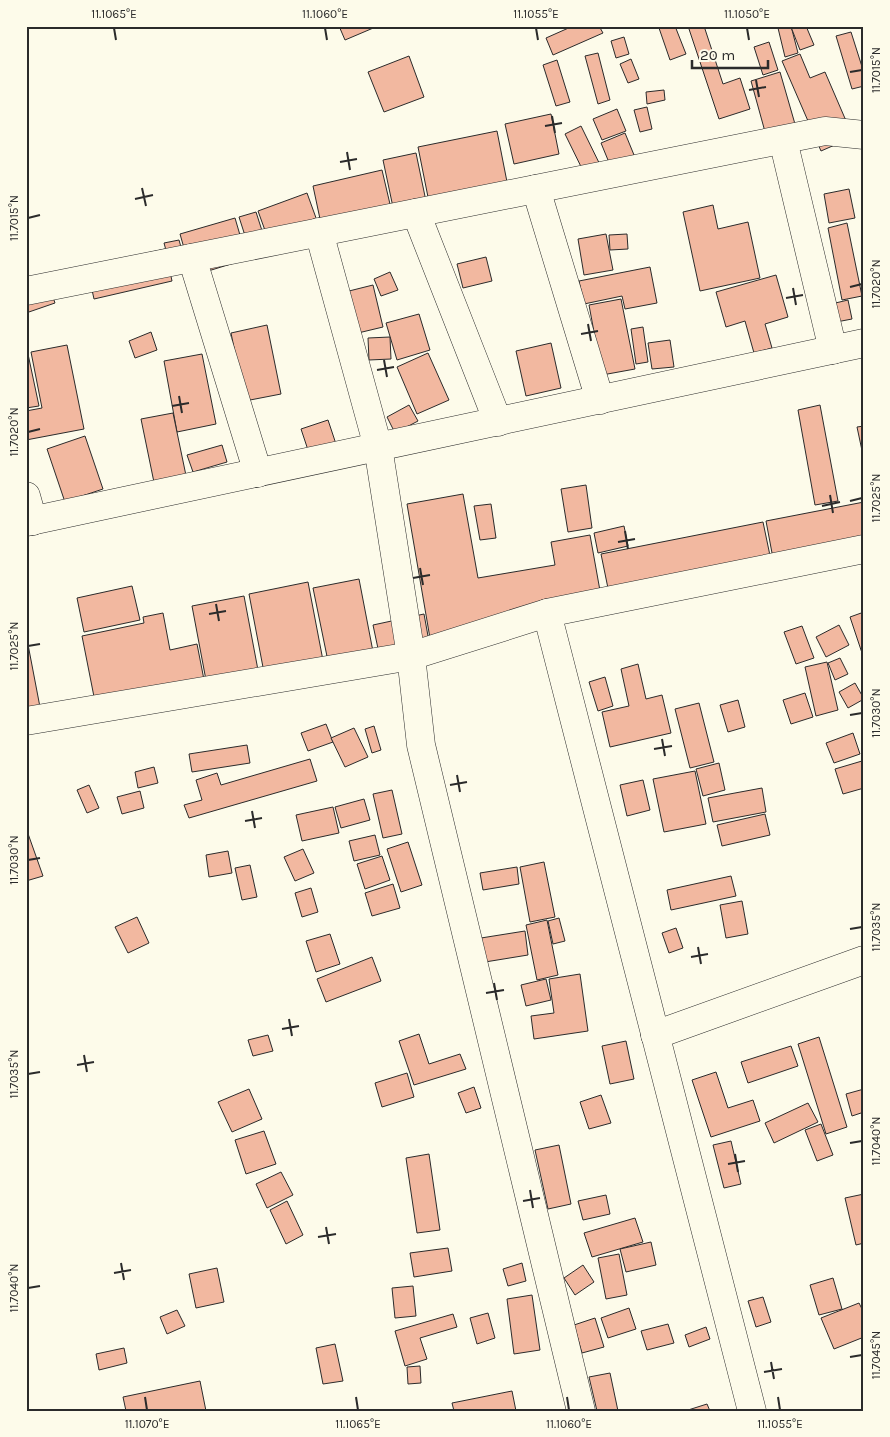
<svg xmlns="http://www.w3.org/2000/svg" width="890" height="1437" font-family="Karla,sans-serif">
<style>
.building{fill:#f2b8a0;stroke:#2b2b2b}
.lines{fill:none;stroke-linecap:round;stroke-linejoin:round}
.minor-casing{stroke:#2b2b2b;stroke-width:29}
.minor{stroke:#fdfbea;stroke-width:28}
.ticks{fill:none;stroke:#2b2b2b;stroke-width:2}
.neatline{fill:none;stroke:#2b2b2b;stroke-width:2}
.ticks-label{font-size:12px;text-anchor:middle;fill:#2b2b2b}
</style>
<rect width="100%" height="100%" fill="#fdfbea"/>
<g class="building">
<path d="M339,26H378L345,40Z"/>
<path d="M573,26H599L603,33L553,55L546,38Z"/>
<path d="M664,26H675L686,54L670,60L659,28Z"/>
<path d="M688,26H704L723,84L740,78L750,109L719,119Z"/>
<path d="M784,26H791L798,53L785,57L778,28Z"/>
<path d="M794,26H806L814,45L800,50L791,27Z"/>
<path d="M851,32L864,73V86L852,89L836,36Z"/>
<path d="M624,37L629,54L616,58L611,41Z"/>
<path d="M769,42L778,70L763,75L754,47Z"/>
<path d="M598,53L610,100L598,104L585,56Z"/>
<path d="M800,54L810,78L825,72L853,137L821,151L782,61Z"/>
<path d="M409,56L424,97L384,112L368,72Z"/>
<path d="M631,59L639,79L628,83L620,64Z"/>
<path d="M557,60L570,102L556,106L543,65Z"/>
<path d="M780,72L797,131L767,139L751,81Z"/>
<path d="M664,90L665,100L647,104L646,92Z"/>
<path d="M647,107L652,129L640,132L634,110Z"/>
<path d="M617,109L626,131L602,140L593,119Z"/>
<path d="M551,114L559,154L514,164L505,124Z"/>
<path d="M581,126L607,179L591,187L565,134Z"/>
<path d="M497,131L508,187L429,202L418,147Z"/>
<path d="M625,133L641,172L617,182L601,143Z"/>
<path d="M416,153L427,206L394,212L383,160Z"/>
<path d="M382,170L393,217L323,233L313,186Z"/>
<path d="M849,189L855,218L829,223L824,194Z"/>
<path d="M307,193L320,229L271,247L258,211Z"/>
<path d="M713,205L718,229L748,222L760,278L700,291L683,212Z"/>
<path d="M256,212L265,240L248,245L239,217Z"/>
<path d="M235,218L247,259L192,276L180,234Z"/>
<path d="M847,223L862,296L842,300L828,228Z"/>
<path d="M606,234L613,270L584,275L578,239Z"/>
<path d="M627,234L628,249L610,250L609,235Z"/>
<path d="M179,240L187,268L172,272L164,243Z"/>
<path d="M165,249L172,281L94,299L87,267Z"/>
<path d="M486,257L492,281L463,288L457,264Z"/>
<path d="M650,267L657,303L625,309L622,296L584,304L579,281Z"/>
<path d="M390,272L398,290L381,296L374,279Z"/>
<path d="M776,275L788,317L765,324L772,348L754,353L745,321L726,327L716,292Z"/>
<path d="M47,280L55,303L26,313V286Z"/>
<path d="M373,285L383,327L358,333L349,291Z"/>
<path d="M621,299L635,369L602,375L589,305Z"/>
<path d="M848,300L852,319L831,323L827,305Z"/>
<path d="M419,314L430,350L397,360L386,323Z"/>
<path d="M267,325L281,394L245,401L231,333Z"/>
<path d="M643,327L648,362L636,364L631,329Z"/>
<path d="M151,332L157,350L135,358L129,341Z"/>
<path d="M390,337L391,359L369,360L368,338Z"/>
<path d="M670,340L674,367L652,369L648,343Z"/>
<path d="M551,343L561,388L526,396L516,351Z"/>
<path d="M67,345L84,429L26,440V411L42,408L31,352Z"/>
<path d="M428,353L449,400L417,414L397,367Z"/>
<path d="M26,354H28L39,406L26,408Z"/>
<path d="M202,354L216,424L177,432L164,361Z"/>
<path d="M409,405L418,421L395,433L387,417Z"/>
<path d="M820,405L838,501L815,505L798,410Z"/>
<path d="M173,413L189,490L157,497L141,419Z"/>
<path d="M328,420L337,447L310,456L301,429Z"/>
<path d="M864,426V460L857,427Z"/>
<path d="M85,436L103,489L76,498L69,514L47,449Z"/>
<path d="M222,445L227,462L193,472L187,455Z"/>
<path d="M586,485L592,528L568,532L561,489Z"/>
<path d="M463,494L478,578L555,565L551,542L590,535L604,613L431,644L407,504Z"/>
<path d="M864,502V551L775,569L766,521Z"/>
<path d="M491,504L496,538L480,540L474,506Z"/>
<path d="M763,522L773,570L611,603L601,554Z"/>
<path d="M624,526L628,546L598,553L594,533Z"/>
<path d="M359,579L375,662L330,671L313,588Z"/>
<path d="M308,582L325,671L266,683L249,594Z"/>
<path d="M132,586L140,620L84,632L77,598Z"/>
<path d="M244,596L261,686L209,696L192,606Z"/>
<path d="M864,612V659L850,617Z"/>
<path d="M163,613L170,650L197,644L207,695L98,717L82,636L144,623L143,617Z"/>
<path d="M424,614L430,647L380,658L373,625Z"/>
<path d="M839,625L849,645L826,657L816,637Z"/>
<path d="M802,626L814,658L796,664L784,632Z"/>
<path d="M26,634L44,728L26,731Z"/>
<path d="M840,658L848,674L835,680L828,663Z"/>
<path d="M827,662L838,710L816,716L805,667Z"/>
<path d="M638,664L646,699L662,695L671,733L610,747L602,712L629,706L621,669Z"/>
<path d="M605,677L613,706L598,711L589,682Z"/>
<path d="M855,683L864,699L848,708L839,692Z"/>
<path d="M805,693L813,717L791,724L783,700Z"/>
<path d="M738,700L745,727L728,732L720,705Z"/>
<path d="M699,703L714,762L690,768L675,709Z"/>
<path d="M326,724L333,742L308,751L301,733Z"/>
<path d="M374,726L381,750L372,753L365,729Z"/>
<path d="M354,728L368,757L345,767L331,738Z"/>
<path d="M853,733L860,754L834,763L826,743Z"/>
<path d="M247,745L250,763L192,772L189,754Z"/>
<path d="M310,759L317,781L189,818L184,805L202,800L196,780L217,773L221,785Z"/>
<path d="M862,761L864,766V788L843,794L835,769Z"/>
<path d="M719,763L725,790L703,796L696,769Z"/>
<path d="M154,767L158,783L138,788L135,772Z"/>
<path d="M695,771L706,824L664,832L653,779Z"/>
<path d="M643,780L650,810L627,816L620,785Z"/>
<path d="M89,785L99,808L87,813L77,790Z"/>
<path d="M762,788L766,812L713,822L708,798Z"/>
<path d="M392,790L402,834L383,838L373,794Z"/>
<path d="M140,791L144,808L122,814L117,797Z"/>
<path d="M364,799L370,820L341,828L335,807Z"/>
<path d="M333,807L339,833L302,841L296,815Z"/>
<path d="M765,814L770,835L722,846L717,825Z"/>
<path d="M26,828L43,876L26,881Z"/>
<path d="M375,835L380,855L354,861L349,841Z"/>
<path d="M408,842L422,885L401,892L387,849Z"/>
<path d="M303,849L314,873L295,881L284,857Z"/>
<path d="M228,851L232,873L209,877L206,855Z"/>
<path d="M382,856L390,880L365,889L357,864Z"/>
<path d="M544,862L555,917L530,922L520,867Z"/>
<path d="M250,865L257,897L242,900L235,868Z"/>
<path d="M517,867L519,884L483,890L480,873Z"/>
<path d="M731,876L736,896L671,910L667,890Z"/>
<path d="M393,884L400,908L372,916L365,893Z"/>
<path d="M311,888L318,912L302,917L295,893Z"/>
<path d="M742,901L748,934L726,938L720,905Z"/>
<path d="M137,917L149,943L128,953L115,927Z"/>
<path d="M559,918L565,941L553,944L548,921Z"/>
<path d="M547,920L558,975L537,980L526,925Z"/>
<path d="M676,928L683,948L669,953L662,933Z"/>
<path d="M525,931L528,955L485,962L481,938Z"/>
<path d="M330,934L340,964L316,972L306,941Z"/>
<path d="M372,957L381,981L326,1002L317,979Z"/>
<path d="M580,974L588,1031L534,1039L531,1016L554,1013L549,979Z"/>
<path d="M546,979L551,1000L526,1006L521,985Z"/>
<path d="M419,1034L429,1064L460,1054L466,1069L414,1085L399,1041Z"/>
<path d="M268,1035L273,1051L253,1056L248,1040Z"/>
<path d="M819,1037L847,1127L826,1134L798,1044Z"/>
<path d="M626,1041L634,1079L610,1084L602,1046Z"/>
<path d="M791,1046L798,1066L748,1083L741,1062Z"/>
<path d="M716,1072L728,1108L753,1100L760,1121L711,1137L692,1080Z"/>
<path d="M407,1073L414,1097L382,1107L375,1083Z"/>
<path d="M474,1087L481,1108L466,1113L458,1093Z"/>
<path d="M249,1089L262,1119L232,1132L218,1102Z"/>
<path d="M864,1089V1112L852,1116L846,1094Z"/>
<path d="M601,1095L611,1123L589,1129L580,1102Z"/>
<path d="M808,1103L818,1122L774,1143L765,1123Z"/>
<path d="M821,1124L833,1155L817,1161L805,1130Z"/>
<path d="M264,1131L276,1164L246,1174L235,1140Z"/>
<path d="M731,1141L741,1184L724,1188L713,1145Z"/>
<path d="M559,1145L571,1204L548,1209L535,1150Z"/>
<path d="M429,1154L440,1230L417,1233L406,1158Z"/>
<path d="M281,1172L293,1195L267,1208L256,1184Z"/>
<path d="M864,1194V1243L856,1245L845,1198Z"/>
<path d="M606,1195L610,1214L583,1220L578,1201Z"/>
<path d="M287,1201L303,1235L286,1244L270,1210Z"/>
<path d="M635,1218L643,1242L592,1257L584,1233Z"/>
<path d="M651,1242L656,1265L626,1272L620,1249Z"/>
<path d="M448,1248L452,1271L414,1277L410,1253Z"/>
<path d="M619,1254L627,1295L606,1299L598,1258Z"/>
<path d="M522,1263L526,1281L508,1286L503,1269Z"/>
<path d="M583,1265L594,1282L575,1295L564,1278Z"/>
<path d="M217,1268L224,1302L196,1308L189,1274Z"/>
<path d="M833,1278L842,1309L819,1315L810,1285Z"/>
<path d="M413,1286L416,1316L395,1318L392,1288Z"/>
<path d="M532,1295L540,1350L514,1354L507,1299Z"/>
<path d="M763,1297L771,1322L756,1327L748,1301Z"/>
<path d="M859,1303L864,1313V1337L834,1349L821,1318Z"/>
<path d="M629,1308L636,1329L608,1338L601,1318Z"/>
<path d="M177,1310L185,1326L167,1334L160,1317Z"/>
<path d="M488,1313L495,1338L477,1344L470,1318Z"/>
<path d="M453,1314L457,1327L420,1338L427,1359L405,1366L395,1331Z"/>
<path d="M595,1318L604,1347L582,1353L574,1325Z"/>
<path d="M668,1324L674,1343L647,1350L641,1331Z"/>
<path d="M706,1327L710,1339L689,1347L685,1335Z"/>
<path d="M335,1344L343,1381L323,1384L316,1348Z"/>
<path d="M124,1348L127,1363L99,1370L96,1354Z"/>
<path d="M420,1366L421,1383L408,1384L407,1367Z"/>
<path d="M610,1373L618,1411H597L589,1377Z"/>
<path d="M200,1381L206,1411H126L123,1397Z"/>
<path d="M512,1391L516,1411H454L452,1403Z"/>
<path d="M707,1404L710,1411H685Z"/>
</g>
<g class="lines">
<g class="minor-casing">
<g id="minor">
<path d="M783,140L833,350"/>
<path d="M536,189L600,400"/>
<path d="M416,213L498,422"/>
<path d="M319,232L378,447L411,656L421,745L581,1411"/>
<path d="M192,258L258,473"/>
<path d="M26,291L825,131L864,135"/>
<path d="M26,496L33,521"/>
<path d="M26,522L864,343"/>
<path d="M547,613L752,1411"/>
<path d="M26,721L411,656L547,613L864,549"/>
<path d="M655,1035L864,960"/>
</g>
</g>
<use href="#minor" class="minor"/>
</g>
<path class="ticks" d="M114,28L116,40M325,28L327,40M536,28L538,40M747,28L749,40M850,72L862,70M756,80L759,97M749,90L766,87M552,116L555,133M545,126L562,123M347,152L350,170M340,162L357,159M142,188L146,206M135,199L153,195M28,218L40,215M850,287L862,284M793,288L796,305M786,298L803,295M588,324L591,341M581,334L598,331M384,360L387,377M377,370L394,367M179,396L182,413M172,406L189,403M28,432L40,429M830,495L833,513M850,501L862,498M822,506L840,502M625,531L628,549M618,542L635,539M420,568L423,585M413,578L430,575M216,604L219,621M209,614L226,611M28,646L40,644M850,715L862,713M662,739L665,756M654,749L672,746M457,775L460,792M450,785L467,782M252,811L255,828M245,821L262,818M28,860L40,858M850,929L862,927M698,947L701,964M691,957L708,954M494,983L497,1000M486,993L504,990M289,1019L292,1036M282,1029L299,1026M84,1055L87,1072M77,1065L94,1062M28,1074L40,1072M850,1143L862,1141M735,1154L738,1172M728,1164L745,1161M530,1190L533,1208M523,1201L540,1198M326,1227L329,1244M318,1237L336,1234M121,1263L124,1280M114,1273L131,1270M28,1288L40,1286M850,1357L862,1355M771,1362L774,1379M764,1372L782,1369M145,1397L147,1410M356,1397L358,1410M567,1397L569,1410M778,1397L780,1410"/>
<rect width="890" height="1437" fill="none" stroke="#fdfbea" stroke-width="55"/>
<path d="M692 60v8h76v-8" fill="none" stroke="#2b2b2b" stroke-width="2.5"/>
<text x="700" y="60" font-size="15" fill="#2b2b2b" stroke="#fdfbea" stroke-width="4" paint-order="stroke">20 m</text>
<rect x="28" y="28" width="834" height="1382" class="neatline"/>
<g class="ticks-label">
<text x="114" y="18">11.1065°E</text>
<text x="325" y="18">11.1060°E</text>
<text x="536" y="18">11.1055°E</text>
<text x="747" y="18">11.1050°E</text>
<text transform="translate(876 70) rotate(-90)" y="4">11.7015°N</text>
<text transform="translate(14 218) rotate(-90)" y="4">11.7015°N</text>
<text transform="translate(876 284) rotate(-90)" y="4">11.7020°N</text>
<text transform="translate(14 432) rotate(-90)" y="4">11.7020°N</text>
<text transform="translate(876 498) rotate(-90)" y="4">11.7025°N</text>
<text transform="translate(14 646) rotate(-90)" y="4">11.7025°N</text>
<text transform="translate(876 713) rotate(-90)" y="4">11.7030°N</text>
<text transform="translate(14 860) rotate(-90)" y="4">11.7030°N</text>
<text transform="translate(876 927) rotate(-90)" y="4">11.7035°N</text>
<text transform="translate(14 1074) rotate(-90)" y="4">11.7035°N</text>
<text transform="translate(876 1141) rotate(-90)" y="4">11.7040°N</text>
<text transform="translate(14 1288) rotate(-90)" y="4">11.7040°N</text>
<text transform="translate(876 1355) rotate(-90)" y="4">11.7045°N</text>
<text x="147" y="1428">11.1070°E</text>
<text x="358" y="1428">11.1065°E</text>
<text x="569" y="1428">11.1060°E</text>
<text x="780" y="1428">11.1055°E</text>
</g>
</svg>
